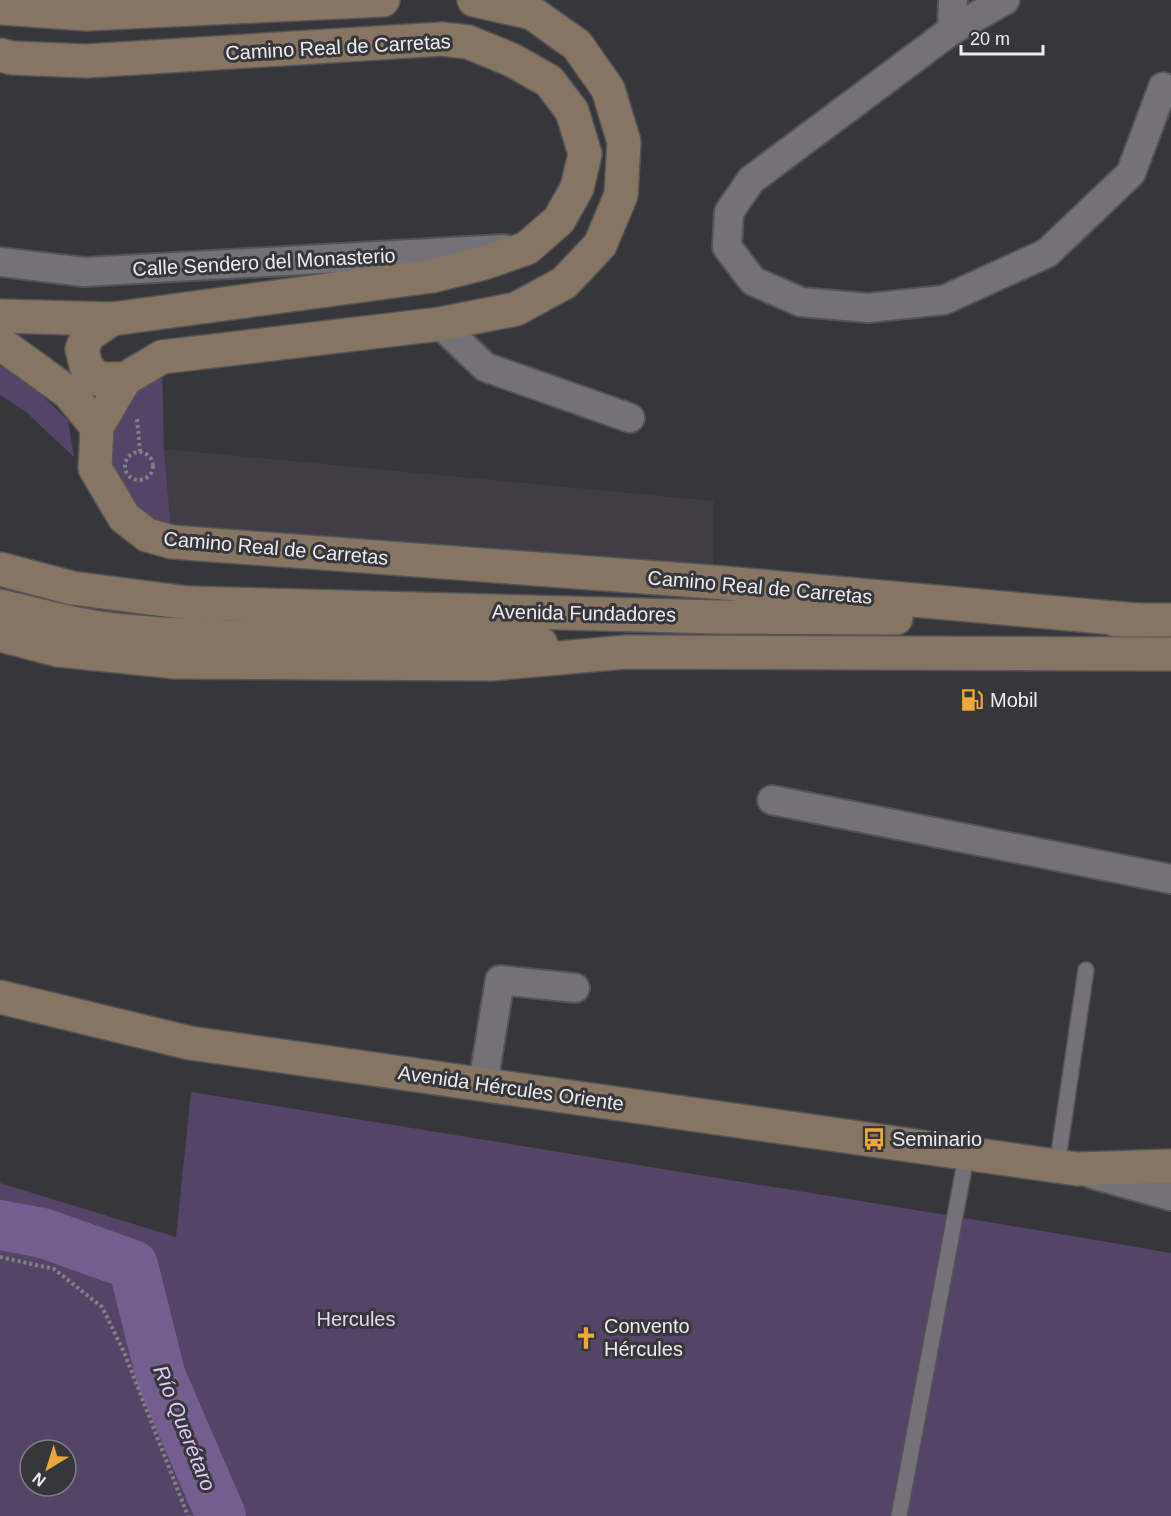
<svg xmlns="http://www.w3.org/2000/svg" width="1171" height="1516" font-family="Arial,sans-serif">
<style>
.built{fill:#413d47}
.green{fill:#544468;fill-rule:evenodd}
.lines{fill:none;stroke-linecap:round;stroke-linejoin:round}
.river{stroke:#735e8f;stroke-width:50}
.lane-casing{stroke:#545356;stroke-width:18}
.street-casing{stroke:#545356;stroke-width:32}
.secondary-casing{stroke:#545356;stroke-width:36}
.path{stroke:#818083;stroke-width:4;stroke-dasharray:3 3;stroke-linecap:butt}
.lane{stroke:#747278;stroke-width:15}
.street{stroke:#747278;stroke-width:28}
.secondary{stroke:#867563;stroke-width:33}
.labels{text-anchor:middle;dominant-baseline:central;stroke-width:6;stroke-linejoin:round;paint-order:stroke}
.street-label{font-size:20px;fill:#ecebee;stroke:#37363a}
.poi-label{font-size:20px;fill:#ecebee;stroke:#37363a;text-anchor:start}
.park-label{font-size:20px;fill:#e2d6f4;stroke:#37363a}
.water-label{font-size:21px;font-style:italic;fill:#ddcaf8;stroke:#37363a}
</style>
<rect width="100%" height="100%" fill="#37363a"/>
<path class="built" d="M164,449L713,501V582L172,542Z"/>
<g class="green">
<path d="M162,357L164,449L172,542L95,468L97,427Z"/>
<path d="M0,365L35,389L68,420L74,457L26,412L0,395Z"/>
<path d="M191,1092L1007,1225L1171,1253V1516H0V1183L176,1237ZM30,1450H66V1486H30Z"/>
</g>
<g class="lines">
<path class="river" d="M0,1225L43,1233L133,1265L161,1377L221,1516"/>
<g class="lane-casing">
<g id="lane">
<path d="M1057,1166L1086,970"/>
<path d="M899,1516L967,1152"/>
</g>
</g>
<g class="street-casing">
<g id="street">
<path d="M1005,0L952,30L751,180L729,212L727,247L753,281L801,302L868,308L944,300L1047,253L1131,173L1163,87"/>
<path d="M952,30L953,0"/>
<path d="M0,262L84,272L504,249"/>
<path d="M440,324L485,367L630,418"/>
<path d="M772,800L1171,879"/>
<path d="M483,1084L500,980L575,988"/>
<path d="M1092,1174L1171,1196"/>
</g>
</g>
<g class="secondary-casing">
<g id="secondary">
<path d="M474,0L532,13L577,45L608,89L624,142L621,195L600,245L564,283L516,309L440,324L162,357L125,379L97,427L95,468L124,517L147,535L172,542L713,582L1136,620"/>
<path d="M0,8L86,14L383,0"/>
<path d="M0,55L12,58L87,61L442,39L468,42L512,60L549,81L572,111L585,154L577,188L559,220L527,248L484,263L432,276L112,319L0,316"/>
<path d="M112,319L88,335L82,349L86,366L97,379H125"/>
<path d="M0,343L69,393L97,427"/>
<path d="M0,569L72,588L188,603L717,617L896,618"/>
<path d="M0,606C41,615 83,628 125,631C264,644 403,632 541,644"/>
<path d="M1116,620H1171"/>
<path d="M0,635L58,650L176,662L491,664L626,652L1171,654"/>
<path d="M0,997L190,1043L1077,1169L1171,1166"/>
</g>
</g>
<g class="path">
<path d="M137,419L140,451"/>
<circle cx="139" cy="466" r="14"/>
<path d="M0,1257L54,1269L102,1307L124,1352L188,1516"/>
</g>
<use href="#lane" class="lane"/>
<use href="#street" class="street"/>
<use href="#secondary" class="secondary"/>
</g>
<defs>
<g id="fuel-bare" transform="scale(1.8)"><path d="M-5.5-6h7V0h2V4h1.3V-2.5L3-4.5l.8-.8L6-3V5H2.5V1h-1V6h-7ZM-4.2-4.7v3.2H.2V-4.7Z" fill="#eda83b" stroke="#37363a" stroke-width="2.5" paint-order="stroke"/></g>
<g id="bus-bare" transform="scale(1.8)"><path d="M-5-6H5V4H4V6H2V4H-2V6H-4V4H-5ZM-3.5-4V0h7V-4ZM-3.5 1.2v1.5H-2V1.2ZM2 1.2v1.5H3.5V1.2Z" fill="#eda83b" stroke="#37363a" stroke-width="2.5" paint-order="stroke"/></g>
<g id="church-bare" transform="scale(1.8)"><path d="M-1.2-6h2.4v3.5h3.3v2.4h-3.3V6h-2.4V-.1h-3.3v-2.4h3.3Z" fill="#eda83b" stroke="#37363a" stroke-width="2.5" paint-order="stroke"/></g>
</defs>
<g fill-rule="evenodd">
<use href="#fuel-bare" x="972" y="700"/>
<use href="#bus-bare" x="874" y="1139"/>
<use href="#church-bare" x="586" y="1338"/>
</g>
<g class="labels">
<g class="street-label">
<text transform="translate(338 47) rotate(-3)">Camino Real de Carretas</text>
<text transform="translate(264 262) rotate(-3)">Calle Sendero del Monasterio</text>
<text transform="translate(276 548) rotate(5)">Camino Real de Carretas</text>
<text transform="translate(760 587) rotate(5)">Camino Real de Carretas</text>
<text transform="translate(584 613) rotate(1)">Avenida Fundadores</text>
<text transform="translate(511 1088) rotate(8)">Avenida Hércules Oriente</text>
</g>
<g class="poi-label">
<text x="990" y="700">Mobil</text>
<text x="892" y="1139">Seminario</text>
<text x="604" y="1326">Convento<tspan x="604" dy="23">Hércules</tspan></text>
</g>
<g class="park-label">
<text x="356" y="1319">Hercules</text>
</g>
<g class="water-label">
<text transform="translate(185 1428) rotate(68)">Río Querétaro</text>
</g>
</g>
<g transform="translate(48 1468) rotate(218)"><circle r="28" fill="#37363a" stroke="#7f7e82" stroke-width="1.5"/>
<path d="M0-4.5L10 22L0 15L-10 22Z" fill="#eda83b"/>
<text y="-9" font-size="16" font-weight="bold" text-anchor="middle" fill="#ecebee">N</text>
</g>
<path d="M961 45v9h82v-9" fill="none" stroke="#ecebee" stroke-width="3"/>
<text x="970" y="45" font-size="18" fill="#ecebee" stroke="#37363a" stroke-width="4.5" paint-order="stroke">20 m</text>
</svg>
